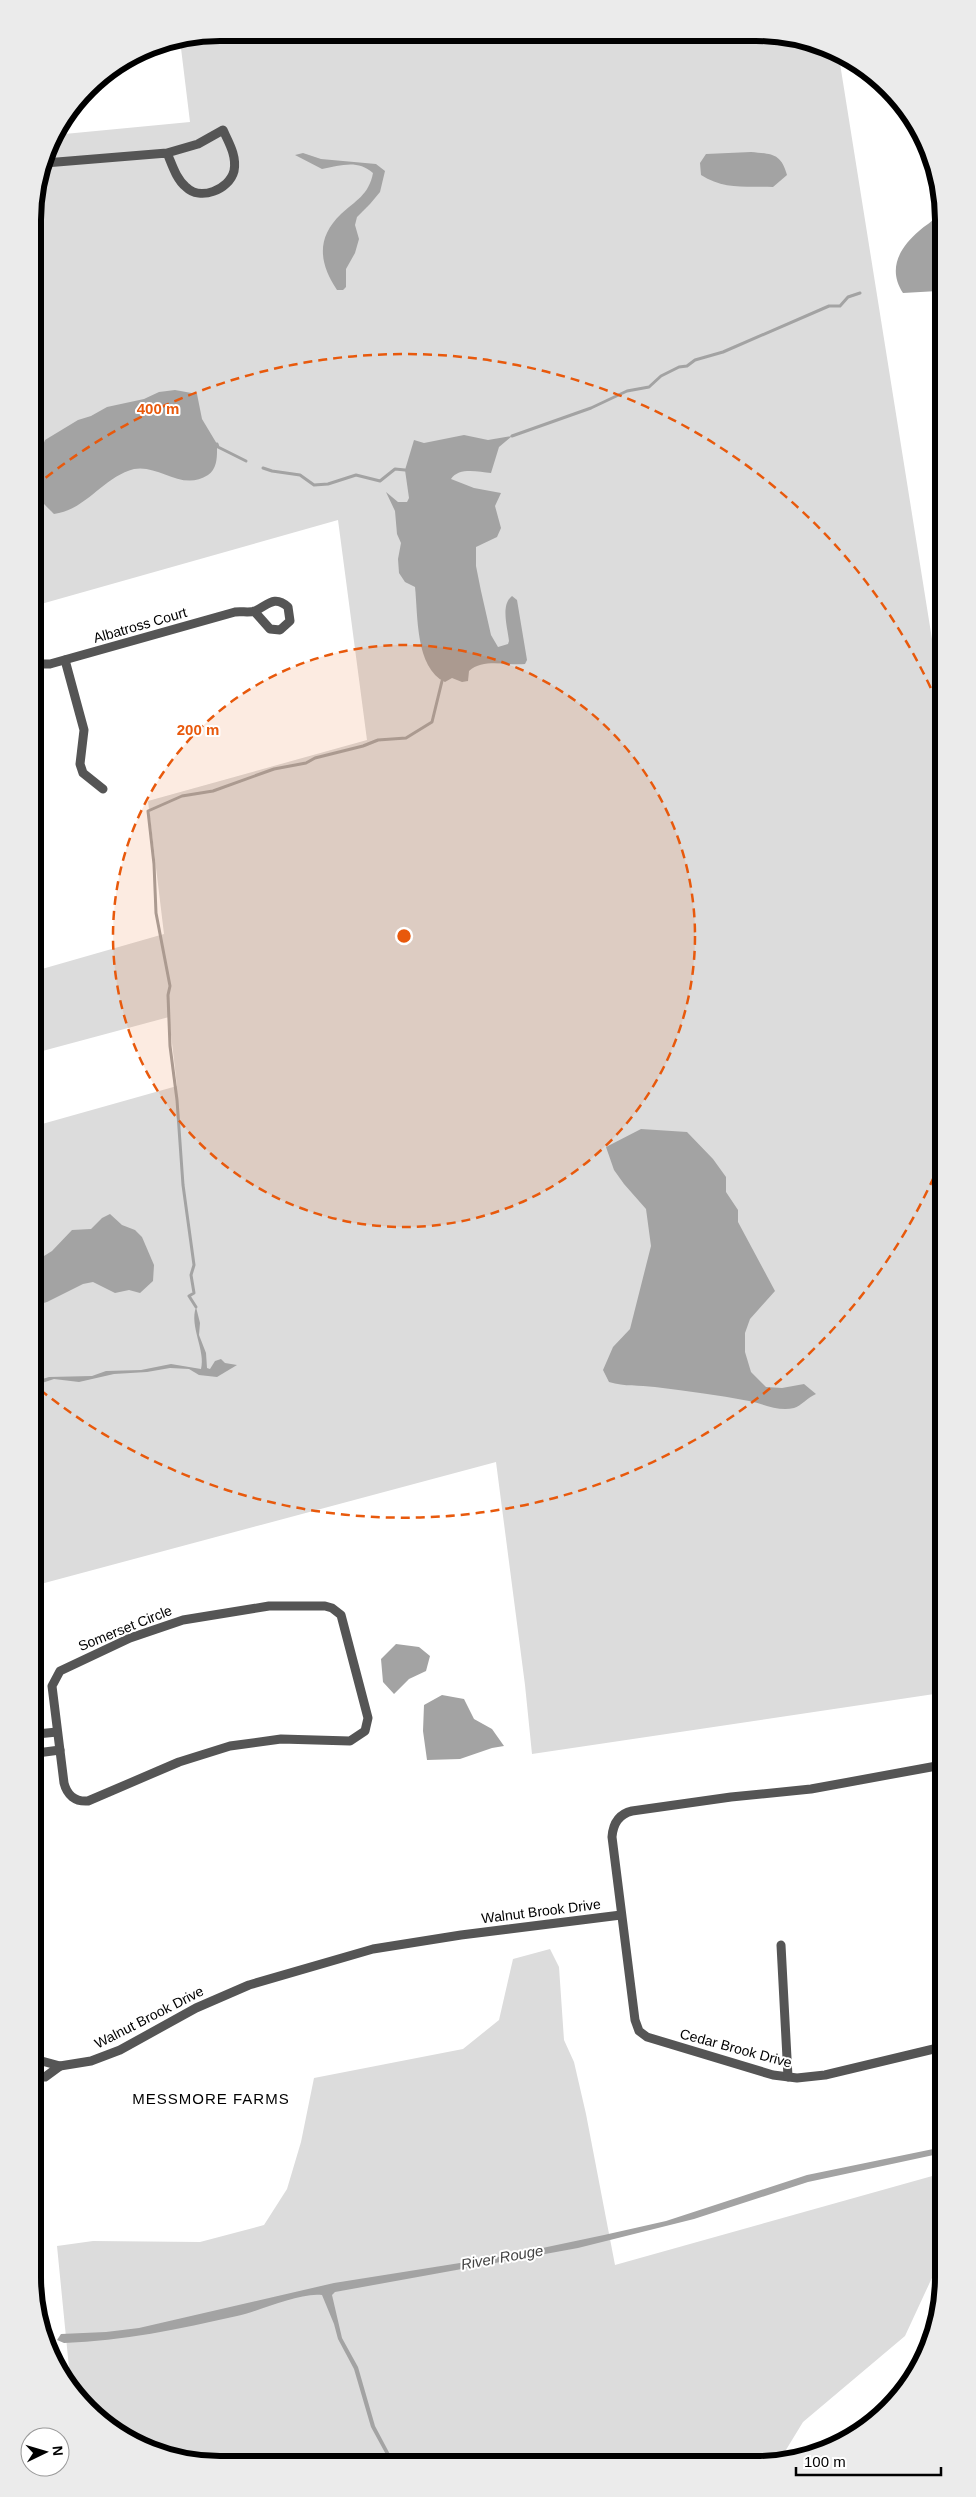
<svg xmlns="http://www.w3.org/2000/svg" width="976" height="2497" font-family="Arial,sans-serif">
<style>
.green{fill:#dcdcdc}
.water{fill:#a3a3a3}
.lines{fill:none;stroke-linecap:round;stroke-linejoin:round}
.stream{stroke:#a3a3a3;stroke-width:3}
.minor{stroke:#555;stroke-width:9}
.ring{fill:none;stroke:#e8590c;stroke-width:2.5;stroke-dasharray:9 6}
.labels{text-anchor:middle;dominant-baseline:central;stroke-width:4;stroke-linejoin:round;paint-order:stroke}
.street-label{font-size:14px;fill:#000;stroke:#fff}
.neighbourhood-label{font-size:15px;letter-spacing:1px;fill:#000;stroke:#fff}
.water-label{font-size:15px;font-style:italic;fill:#444;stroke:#fff}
.rim{fill:none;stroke:#000;stroke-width:6}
.centre{fill:#e8590c;stroke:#fff;stroke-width:2.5}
.ring-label{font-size:15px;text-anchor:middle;font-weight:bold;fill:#e8590c;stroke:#fff;stroke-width:4;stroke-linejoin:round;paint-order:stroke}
</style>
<rect width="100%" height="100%" fill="#fff"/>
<g class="green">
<path d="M220,33L792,36L838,51L939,683L941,1693L532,1754L525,1685L496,1462L37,1585L35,1126L177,1086L169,1017L35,1053V971L164,934L148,801L367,740L338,520L34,606L33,207L52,137L54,135L190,122L180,40Z"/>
<path d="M550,1949L559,1967L564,2040L574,2062L586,2114L615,2265L943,2173V2254L905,2336L803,2422L781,2458L184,2461L137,2445L88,2410L71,2388L57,2246L93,2241L200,2242L264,2225L287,2189L301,2142L314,2078L463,2049L499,2020L513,1959Z"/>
</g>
<g class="water">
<path d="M751,152C772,154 781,153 787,175L773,187C747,186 724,190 701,175L700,163L706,154Z"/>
<path d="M303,153L321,159L376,164L385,171L380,192L370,204L357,217L355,225L359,239L355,253L346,269V287L343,290H337C319,263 316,238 341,214C355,201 369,195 373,173C357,159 340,166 322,169L295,155Z"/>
<path d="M937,215L938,291L903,293C887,269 900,247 919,231C925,225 933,222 937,215Z"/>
<path d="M175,390L197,394L202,419L217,444C217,455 218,468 208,475C182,492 159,464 134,469C103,477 86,510 54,514L44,504L42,483L39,473L38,459L45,440L78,420L91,416L107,407L144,399L159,392Z"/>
<path d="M464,435L488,440L512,436L499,447L491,473C478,472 459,467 451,479L474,488L501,493L495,506L501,528L497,537L476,547V566L481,591L491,635L498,647L508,644L509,641C508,629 500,605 512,596L517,600L527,660L525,664C506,666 484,658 469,671L468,681L462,682L452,678L445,682C415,668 418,614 415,587L405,582L399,573L398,559L401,543L397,534L395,511L386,492L398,502H407L409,498L405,470L414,440L424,443Z"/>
<path d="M641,1129L687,1132L713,1159L726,1177V1192L738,1210V1222L775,1291L750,1319L745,1333V1352L751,1372L766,1387L782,1388L804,1384L816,1394C808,1397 801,1406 794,1408C779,1412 764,1404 749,1401C718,1395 686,1391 655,1387C639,1385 625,1387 609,1382L603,1370L613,1347L630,1329L651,1246L646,1209L624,1184L614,1170L606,1147Z"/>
<path d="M110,1214L122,1225L135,1230L142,1237L154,1265L153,1281L140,1293L129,1290L115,1293L93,1282L83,1284L47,1302L37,1305L36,1261L52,1251L72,1230L91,1229L102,1218Z"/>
<path d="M196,1307L200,1323L199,1335L206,1353L207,1368L210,1369L215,1361L221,1359L225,1363L237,1365L217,1377L199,1375L189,1369L170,1368L147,1372L114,1374L79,1382L54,1379L36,1385V1381L49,1377L92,1376L106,1371L141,1370L171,1364L201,1369C206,1351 189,1326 196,1307Z"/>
<path d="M396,1644L419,1647L430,1656L426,1671L409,1679L394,1694L383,1682L381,1659Z"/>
<path d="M442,1695L464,1699L474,1719L492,1729L504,1746L492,1748L460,1759L427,1760L423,1731L424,1705Z"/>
<path d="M943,2147V2153L808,2182L694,2219L578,2248L335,2292L332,2295L342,2338L358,2367L375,2426L393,2460H389L371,2427L354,2369L338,2339L334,2324L322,2295C300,2292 260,2311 237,2316C179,2329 123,2341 64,2343L57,2340L61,2334L106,2332L139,2328L334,2283L504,2256L604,2235L666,2221L807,2175Z"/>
</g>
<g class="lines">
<g class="stream">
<path d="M512,436L591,408L627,391L649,387L661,376L679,367L687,366L695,360L723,352L829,306H840L848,297L860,293"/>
<path d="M217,444L218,447L246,461"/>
<path d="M263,468L272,471L300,475L314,485L328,484L356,475L380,481L395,469L405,470"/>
<path d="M196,1307L189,1296L194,1293L191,1275L194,1265L183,1185L177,1100L170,1046L168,995L170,986L156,913L154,864L148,811L182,796L213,791L274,769L306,763L315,758L363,746L378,740L406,738L432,722L442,681"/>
</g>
<g class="minor">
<path d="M45,163L167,153L198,144L223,130C229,143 237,156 234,171C229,190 200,201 186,187C176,179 172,164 167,153"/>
<path d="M65,660L84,730L80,764L83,773L103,789"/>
<path d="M34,664H50L235,612C241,611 250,613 255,611C267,606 274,594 288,607L290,621L280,630L270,629L254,611"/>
<path d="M269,1606H325L332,1608L341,1615L368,1718L365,1731L350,1741L281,1739L230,1746L179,1762L88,1801C75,1802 67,1795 64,1783L52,1686L60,1671L130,1638L183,1620Z"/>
<path d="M37,1734L57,1732"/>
<path d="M37,1753L60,1750"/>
<path d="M942,1765L811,1789L731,1797L632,1811C619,1814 613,1824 612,1837L635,2020L639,2031L647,2037L773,2075L797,2078L825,2075L942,2047"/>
<path d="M781,1945L788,2077"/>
<path d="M38,2060L60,2066L91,2061L120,2050L196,2008L249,1985L373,1949L461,1935L621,1915"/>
<path d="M38,2077H45L60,2066"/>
</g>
</g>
<circle cx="404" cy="936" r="291" fill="#e8590c" fill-opacity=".12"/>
<g class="ring">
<circle cx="404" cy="936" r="291"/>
<path d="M940 1163A582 582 0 0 1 38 1388M34 487A582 582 0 0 1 938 704"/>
</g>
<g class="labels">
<g class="street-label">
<text transform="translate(140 625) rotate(-16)">Albatross Court</text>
<text transform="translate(125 1628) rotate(-22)">Somerset Circle</text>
<text transform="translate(541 1911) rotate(-7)">Walnut Brook Drive</text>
<text transform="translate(149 2017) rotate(-27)">Walnut Brook Drive</text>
<text transform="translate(736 2048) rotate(15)">Cedar Brook Drive</text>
</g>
<g class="neighbourhood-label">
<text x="211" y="2098">MESSMORE FARMS</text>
</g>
<g class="water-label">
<text transform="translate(502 2257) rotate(-10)">River Rouge</text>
</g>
</g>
<path d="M0 0H976V2497H0ZM220 41H756A179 179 0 0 1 935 220V2277A179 179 0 0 1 756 2456H220A179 179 0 0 1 41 2277V220A179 179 0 0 1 220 41Z" fill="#ebebeb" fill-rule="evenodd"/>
<path class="rim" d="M220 41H756A179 179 0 0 1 935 220V2277A179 179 0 0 1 756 2456H220A179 179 0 0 1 41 2277V220A179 179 0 0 1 220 41Z"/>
<circle cx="404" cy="936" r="8" class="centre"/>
<g class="ring-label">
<text x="158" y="414">400 m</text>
<text x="198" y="735">200 m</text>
</g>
<g transform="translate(45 2452) rotate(85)"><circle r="24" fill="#ffffff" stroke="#999999"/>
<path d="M0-4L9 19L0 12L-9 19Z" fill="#000000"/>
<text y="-8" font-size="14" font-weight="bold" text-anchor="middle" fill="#000000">N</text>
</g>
<path d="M796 2467v8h145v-8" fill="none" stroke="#000000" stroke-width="2.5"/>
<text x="804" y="2467" font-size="15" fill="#000000" stroke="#ffffff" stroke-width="4" paint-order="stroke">100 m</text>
</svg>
